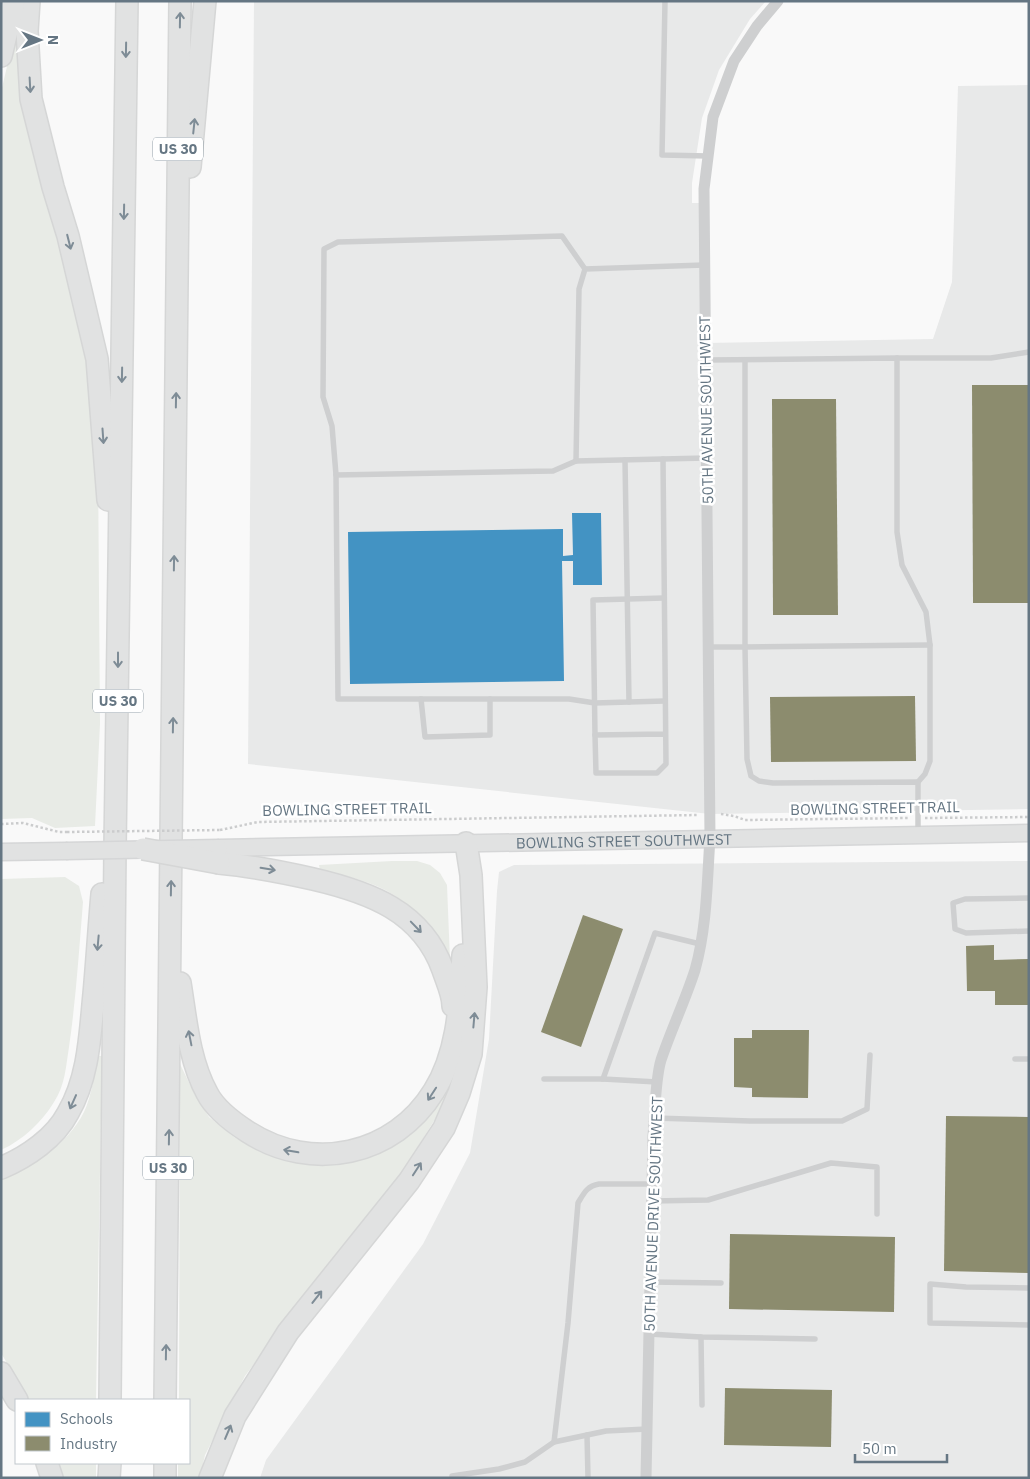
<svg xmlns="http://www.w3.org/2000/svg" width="1030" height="1479" font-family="'IBM Plex Sans',sans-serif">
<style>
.built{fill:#e8e9e9}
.green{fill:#e8ebe6}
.schools{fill:#4393c3}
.industry{fill:#8c8c6e}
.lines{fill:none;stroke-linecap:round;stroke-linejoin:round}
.secondary-casing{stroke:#d5d6d7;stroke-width:19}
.motorway-casing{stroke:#d5d6d6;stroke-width:24}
.path{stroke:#cbcccd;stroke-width:2.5;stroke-dasharray:2.5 2.5;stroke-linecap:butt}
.service{stroke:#cecfd0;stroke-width:5.5}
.minor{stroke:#cecfd0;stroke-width:11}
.secondary{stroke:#e1e2e2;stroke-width:16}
.motorway{stroke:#e1e2e2;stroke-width:21}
.secondary-bridge-casing{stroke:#d5d6d7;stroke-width:19;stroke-linecap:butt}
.motorway-bridge-casing{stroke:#d5d6d6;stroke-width:24;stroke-linecap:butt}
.path-bridge{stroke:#cbcccd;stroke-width:2.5;stroke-dasharray:2.5 2.5;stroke-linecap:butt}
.secondary-bridge{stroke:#e1e2e2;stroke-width:16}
.motorway-bridge{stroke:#e1e2e2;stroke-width:21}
.oneway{stroke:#7e8c96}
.labels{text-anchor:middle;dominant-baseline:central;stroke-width:5;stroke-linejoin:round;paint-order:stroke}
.shield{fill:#fff;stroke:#939fa8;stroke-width:1}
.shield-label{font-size:14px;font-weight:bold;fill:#657683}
.street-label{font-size:15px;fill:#657683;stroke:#fff}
</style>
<rect width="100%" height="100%" fill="#f9f9f9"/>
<g class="built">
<path d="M254,1H766L750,19L719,70L702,118L692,183V203H704L705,343L933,339L952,282L958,86L1029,85V809L710,814L248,764Z"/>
<path d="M1029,861V1478H260L266,1460L423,1244L470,1153L489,1039L497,891L499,872L514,865Z"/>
</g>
<g class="green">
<path d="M17,39L26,117L82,330L94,403L98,461L100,724L95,826L55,828L32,818L1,819V92L9,58Z"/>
<path d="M392,861H417L430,865L440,873L447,885L450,960C416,899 388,884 320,870L319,865Z"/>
<path d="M65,877L79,886L83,902C79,951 76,999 69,1047C66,1066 65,1086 54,1102C42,1122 23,1140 1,1150V879Z"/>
<path d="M98,1056H102L96,1400H29L1,1353V1178C33,1167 68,1144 84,1112C92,1095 94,1074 98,1056Z"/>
<path d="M180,1064L195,1095L209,1117L234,1137L260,1152L291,1162L325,1165L374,1154L452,1079L437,1116L406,1166L374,1211L305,1295L245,1376L205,1455L200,1478H178V1463H189V1400H179Z"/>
<path d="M57,1463H96V1478H62Z"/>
</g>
<path class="schools" d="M572,513H601L602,585H573V561H562L564,681L350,684L348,532L563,529V556L573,555Z"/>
<g class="industry">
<path d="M972,385H1029V603H973Z"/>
<path d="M772,399H836L838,615H773Z"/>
<path d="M915,696L916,761L771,762L770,697Z"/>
<path d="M583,915L623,929L581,1047L541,1032Z"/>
<path d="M994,945V960L1029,959V1005H995V991H967L966,946Z"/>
<path d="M752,1030H809L808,1098L752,1097V1088L734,1087V1038H752Z"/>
<path d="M946,1116L1029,1117V1273L944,1271Z"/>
<path d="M730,1234L895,1237L894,1312L729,1309Z"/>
<path d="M725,1388L832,1390L831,1447L724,1445Z"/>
</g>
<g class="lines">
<g class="secondary-casing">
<g id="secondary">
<path id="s1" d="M219,848L1029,833"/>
<path d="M1,852L66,851"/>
</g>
</g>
<g class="motorway-casing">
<g id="motorway">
<path d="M29,1L27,31L31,99L53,187L68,236L97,359L108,500"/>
<path d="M1,56L14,1"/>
<path d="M190,167L205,1"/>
<path d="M219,863C251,866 282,872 313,879C369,892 422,911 443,970C447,982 453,994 453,1006"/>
<path d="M180,983C186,1020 189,1060 207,1093C215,1109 234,1123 248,1132C312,1173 394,1156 434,1091C459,1051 460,1001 463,955"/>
<path d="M1,1168C27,1157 55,1138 68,1113C89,1077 90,1034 94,994C97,961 99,928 102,894"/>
<path d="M1,1373L17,1400"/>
<path d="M110,1400L115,848L127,1"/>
<path d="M165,1400L180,1"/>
<path d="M47,1463L52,1478"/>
<path d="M109,1478L110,1463"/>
<path d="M165,1478V1463"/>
<path d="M210,1478L235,1416L288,1332L409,1181L444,1128L459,1093L471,1054L476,987L471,875L466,843"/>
</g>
</g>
<g class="path">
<path d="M721,814L734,816L745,820L910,818"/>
<path d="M925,818L1029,817"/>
<path d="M1,824L23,823L59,832H67"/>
<path d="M220,830L258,822L698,815"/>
</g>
<g class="service">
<path d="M665,1L662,155L708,156"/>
<path d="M704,265L585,269L579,289L576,461L706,458"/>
<path d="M897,358H991L1029,352"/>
<path d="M706,360L897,358V532L902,565L926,612L930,645V761L925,774L918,782"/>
<path d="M745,360V647L930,645"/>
<path d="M663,459L666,764L657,773H596L595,735L665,734"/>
<path d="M576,461L553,471L336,475L338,699H569L595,703L629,702L625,460"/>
<path d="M336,475L332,426L323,397L324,249L338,242L562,236L585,269"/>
<path d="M708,647H745L747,759L751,776L759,781L773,783L918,782V834"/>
<path d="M421,699L425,737L490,735V699"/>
<path d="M629,702L665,701"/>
<path d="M595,735L593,600L664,598"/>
<path d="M1029,898L965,899L953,903L955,929L966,933L1029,931"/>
<path d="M1015,1059H1029"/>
<path d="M544,1079H603"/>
<path d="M657,1082L603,1079L655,933L700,944"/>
<path d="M655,1118L750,1121H842L867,1109L870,1055"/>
<path d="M652,1201L708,1200L831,1163L877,1167V1214"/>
<path d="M650,1282L721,1283"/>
<path d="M1029,1288L966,1287L930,1284V1323L1029,1325"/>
<path d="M649,1334L701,1337L815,1339"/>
<path d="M701,1337L702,1405"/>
<path d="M647,1429L606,1431L554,1442L568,1323L578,1203C584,1193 587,1186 599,1184H652"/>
<path d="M587,1435L588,1478"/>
<path d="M452,1476L499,1469L525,1462L554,1442"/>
</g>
<path class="minor" d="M646,1478L653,1136C655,1115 655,1080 661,1060C671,1030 685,1001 695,970C707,927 707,882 710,838L704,189L713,117L734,61L757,26L778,1"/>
<use href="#secondary" class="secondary"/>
<use href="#motorway" class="motorway"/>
<g class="secondary-bridge-casing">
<path id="secondary-bridge" d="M66,851L219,848"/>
</g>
<g class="motorway-bridge-casing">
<path id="motorway-bridge" d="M143,849L219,863"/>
</g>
<path class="path-bridge" d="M67,832L220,830"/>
<use href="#secondary-bridge" class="secondary-bridge"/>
<use href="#motorway-bridge" class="motorway-bridge"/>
</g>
<defs><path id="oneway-shaft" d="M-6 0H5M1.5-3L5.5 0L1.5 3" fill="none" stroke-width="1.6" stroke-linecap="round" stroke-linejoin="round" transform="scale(1.25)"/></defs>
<g class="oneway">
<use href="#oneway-shaft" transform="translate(180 20) rotate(-89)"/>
<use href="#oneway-shaft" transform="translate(126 50) rotate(91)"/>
<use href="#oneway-shaft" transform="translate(30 85) rotate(87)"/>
<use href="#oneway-shaft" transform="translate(194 126) rotate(-84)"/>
<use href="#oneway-shaft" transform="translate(124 212) rotate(91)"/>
<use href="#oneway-shaft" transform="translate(69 242) rotate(76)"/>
<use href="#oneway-shaft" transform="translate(122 375) rotate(91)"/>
<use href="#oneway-shaft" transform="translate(176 400) rotate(-89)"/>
<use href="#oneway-shaft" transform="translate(103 436) rotate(86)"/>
<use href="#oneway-shaft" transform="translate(174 563) rotate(-89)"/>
<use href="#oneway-shaft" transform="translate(118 660) rotate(90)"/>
<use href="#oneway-shaft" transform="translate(173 725) rotate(-89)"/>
<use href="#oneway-shaft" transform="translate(268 869) rotate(9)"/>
<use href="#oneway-shaft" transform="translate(171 888) rotate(-89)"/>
<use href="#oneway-shaft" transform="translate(416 927) rotate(46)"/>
<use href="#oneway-shaft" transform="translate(98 943) rotate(95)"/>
<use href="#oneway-shaft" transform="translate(474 1020) rotate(-85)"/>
<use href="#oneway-shaft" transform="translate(190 1038) rotate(-101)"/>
<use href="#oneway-shaft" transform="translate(432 1094) rotate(123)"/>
<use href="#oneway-shaft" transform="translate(73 1102) rotate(114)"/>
<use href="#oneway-shaft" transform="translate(169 1137) rotate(-89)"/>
<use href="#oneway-shaft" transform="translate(291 1151) rotate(-170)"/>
<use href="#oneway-shaft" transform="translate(417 1169) rotate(-57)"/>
<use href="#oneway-shaft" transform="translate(317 1297) rotate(-52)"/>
<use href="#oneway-shaft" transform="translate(166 1352) rotate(-89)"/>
<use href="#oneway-shaft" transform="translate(228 1432) rotate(-67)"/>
</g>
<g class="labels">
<g class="shield">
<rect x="153" y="137.5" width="50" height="23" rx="4"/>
<rect x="93" y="689.5" width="50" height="23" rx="4"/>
<rect x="143" y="1156.5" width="50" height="23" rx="4"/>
</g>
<g class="shield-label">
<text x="178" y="149">US 30</text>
<text x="118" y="701">US 30</text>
<text x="168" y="1168">US 30</text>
</g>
<g class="street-label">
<text transform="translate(706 410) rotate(-91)">50TH AVENUE SOUTHWEST</text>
<text transform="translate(875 808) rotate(-1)">BOWLING STREET TRAIL</text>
<text transform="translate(347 809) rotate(-1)">BOWLING STREET TRAIL</text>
<text stroke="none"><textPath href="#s1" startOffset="405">BOWLING STREET SOUTHWEST</textPath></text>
<text transform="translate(653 1214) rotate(-88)">50TH AVENUE DRIVE SOUTHWEST</text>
</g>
</g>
<rect width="1030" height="1479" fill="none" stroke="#657683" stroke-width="5"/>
<rect x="15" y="1399" width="175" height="65" fill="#ffffff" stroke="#c1c8cd"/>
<rect x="25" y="1412" width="25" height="15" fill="#4393c3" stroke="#c1c8cd"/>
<text x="60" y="1424" font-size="15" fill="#657683">Schools</text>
<rect x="25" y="1436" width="25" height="15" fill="#8c8c6e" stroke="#c1c8cd"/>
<text x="60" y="1449" font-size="15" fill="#657683">Industry</text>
<g transform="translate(40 40) rotate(90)" stroke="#ffffff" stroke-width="4" paint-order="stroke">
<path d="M0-4L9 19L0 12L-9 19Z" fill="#657683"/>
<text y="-8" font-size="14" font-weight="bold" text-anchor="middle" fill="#657683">N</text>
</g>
<path d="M855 1454v8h92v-8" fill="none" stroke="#657683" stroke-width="2.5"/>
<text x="862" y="1454" font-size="15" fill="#657683" stroke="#ffffff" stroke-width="4" paint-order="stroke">50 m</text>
</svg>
